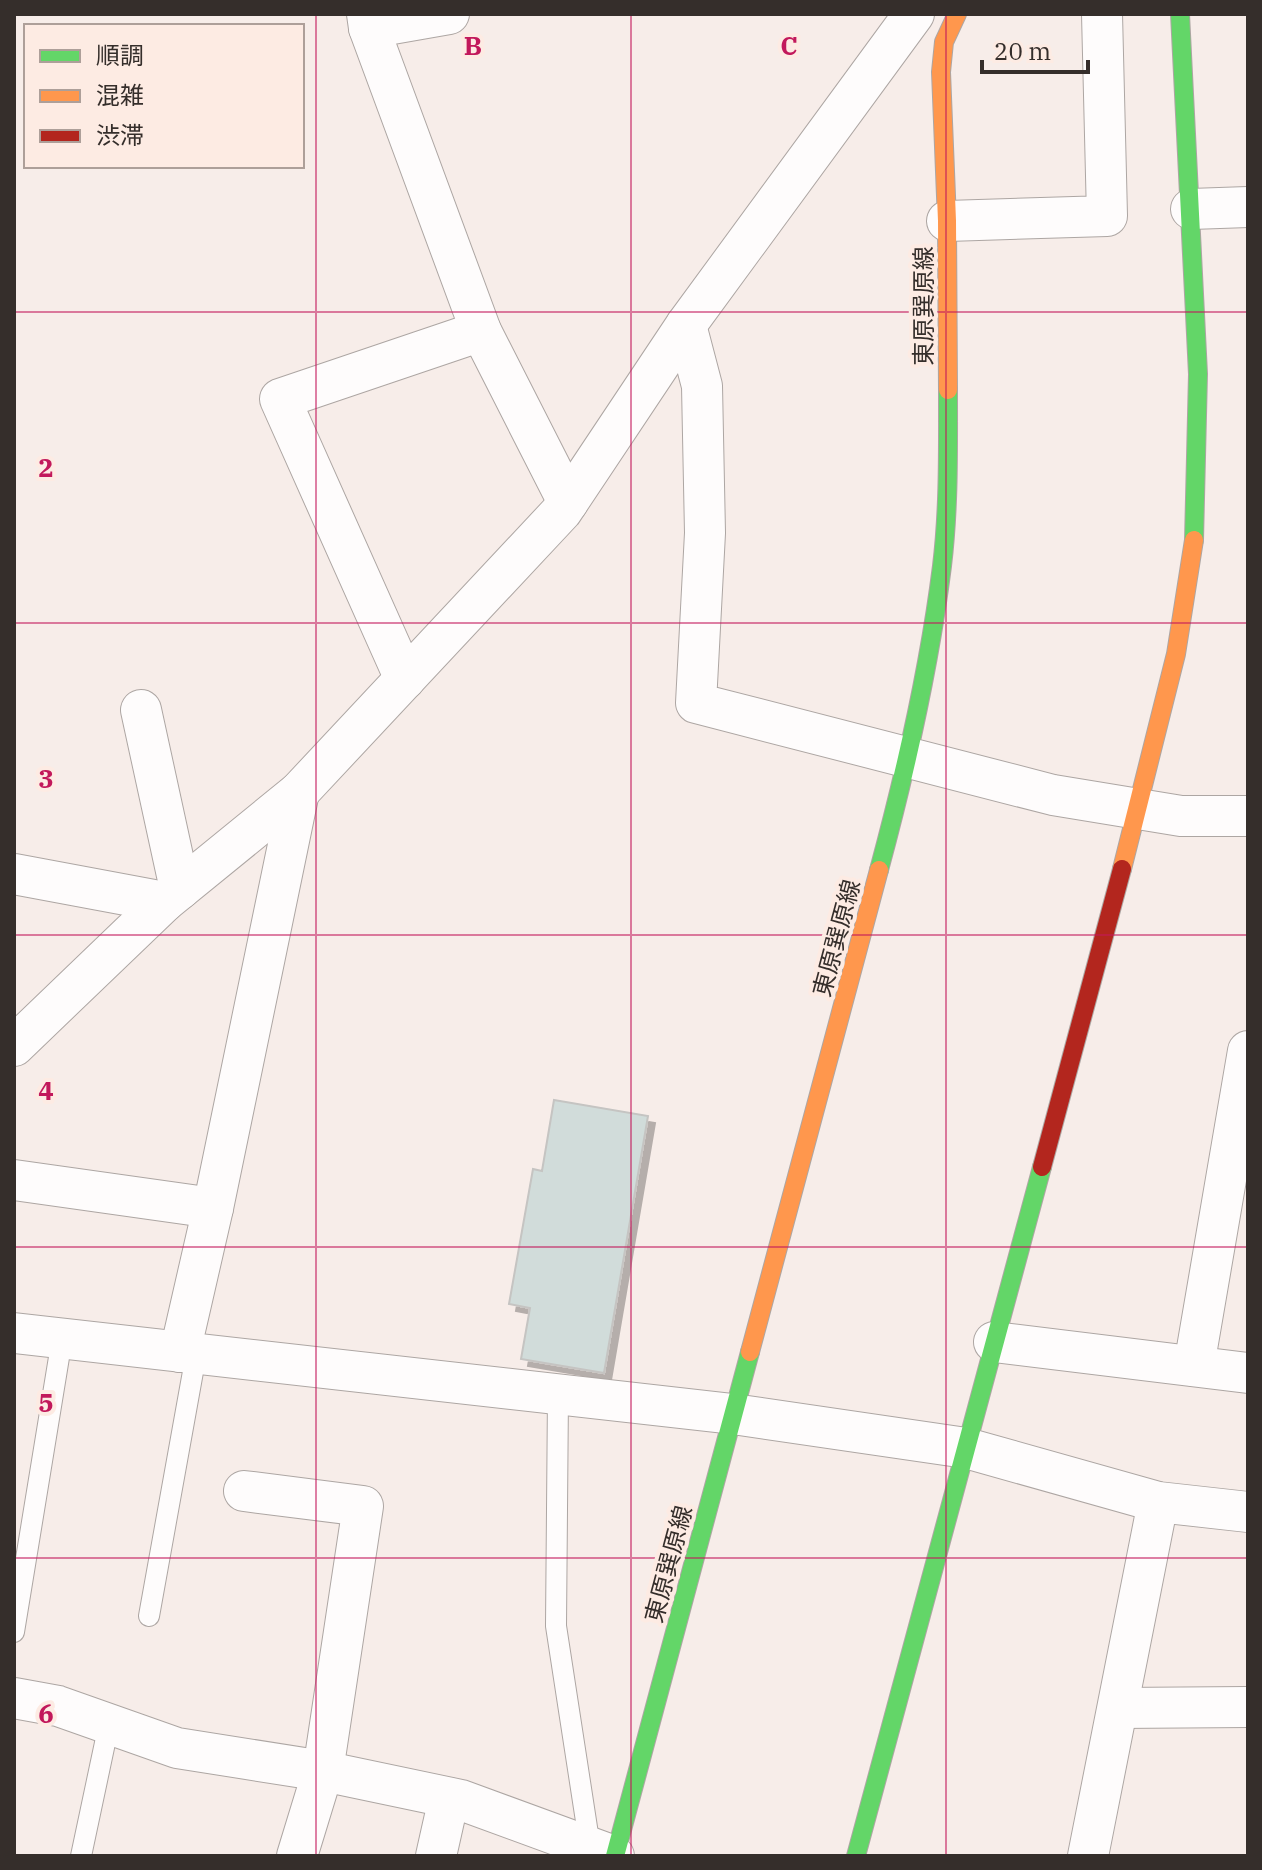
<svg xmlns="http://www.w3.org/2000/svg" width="1262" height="1870" font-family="'IBM Plex Serif','Noto Sans JP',serif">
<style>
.building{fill:#d1dcda;stroke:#c5c4c2;stroke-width:2;filter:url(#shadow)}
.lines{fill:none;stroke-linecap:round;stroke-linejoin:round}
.lane-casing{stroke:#ada6a3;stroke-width:22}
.street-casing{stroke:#ada6a3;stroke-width:42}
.fast-casing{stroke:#ada6a3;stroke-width:20}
.slow-casing{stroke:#ada6a3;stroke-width:20}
.jam-casing{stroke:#ada6a3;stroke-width:20}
.lane{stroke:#fefcfc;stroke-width:20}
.street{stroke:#fefcfc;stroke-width:40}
.fast{stroke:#63d668;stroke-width:18}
.slow{stroke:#ff974d;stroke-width:18}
.jam{stroke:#b3261e;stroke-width:18}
.grid{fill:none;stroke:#c2185b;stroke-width:2;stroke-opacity:0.55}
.labels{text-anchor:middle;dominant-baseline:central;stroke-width:8;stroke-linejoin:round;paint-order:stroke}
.street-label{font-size:24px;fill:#352e2b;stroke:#fdebe3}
.grid-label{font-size:26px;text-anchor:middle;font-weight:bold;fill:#c2185b;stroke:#fdebe3;stroke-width:8;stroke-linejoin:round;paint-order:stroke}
</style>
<defs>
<filter id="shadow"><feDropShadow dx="7" dy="7" stdDeviation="0" flood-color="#0004"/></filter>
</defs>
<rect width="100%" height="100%" fill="#f7ede9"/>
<path class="building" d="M554,1100L648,1116L604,1373L521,1359L530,1308L509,1304L533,1169L542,1171Z"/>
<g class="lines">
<g class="lane-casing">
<g id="lane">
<path d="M558,1394L556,1626L590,1847"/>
<path d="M149,1616L196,1355"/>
<path d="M14,1632L62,1339"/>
<path d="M81,1856L109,1724"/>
</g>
</g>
<g class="street-casing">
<g id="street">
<path d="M367,14L369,28L481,331L568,502"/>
<path d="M369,28L449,14"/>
<path d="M1191,209L1248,207"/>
<path d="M947,221L1107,216L1102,14"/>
<path d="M686,325L702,386L705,533L696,703L1053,795L1181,816H1248"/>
<path d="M405,679L280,399L481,331"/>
<path d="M141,710L180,889"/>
<path d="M14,874L164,902"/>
<path d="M14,1046L164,902L299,792L562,511L686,325L914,14"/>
<path d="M14,1180L213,1208"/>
<path d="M14,1333L733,1414L966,1448L1158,1502L1248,1512"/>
<path d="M994,1342L1248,1373"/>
<path d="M180,1352L213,1208L299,792"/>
<path d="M1194,1366L1248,1051"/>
<path d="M244,1491L363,1506L323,1771L297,1856"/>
<path d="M14,1698L58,1706L177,1748L323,1771L461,1800L614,1856"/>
<path d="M1118,1708L1248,1707"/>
<path d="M436,1856L449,1798"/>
<path d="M1088,1856L1158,1502"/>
</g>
</g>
<g class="fast-casing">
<g id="fast">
<path d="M1180,14L1198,374L1194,540"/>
<path d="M879,870C906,770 929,670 942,566C949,508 948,449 948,390"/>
<path d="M615,1856L750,1352"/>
<path d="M856,1856L1042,1167"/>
</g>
</g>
<g class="slow-casing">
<g id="slow">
<path d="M948,390L947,221L941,72L944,42L957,14"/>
<path d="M1122,869L1176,654L1194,540"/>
<path d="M750,1352L879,870"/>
</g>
</g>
<g class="jam-casing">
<path id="jam" d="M1042,1167L1122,869"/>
</g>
<use href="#lane" class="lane"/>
<use href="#street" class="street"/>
<use href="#fast" class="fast"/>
<use href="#slow" class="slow"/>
<use href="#jam" class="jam"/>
</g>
<path class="grid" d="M316,14V1856M631,14V1856M946,14V1856M14,312H1248M14,623H1248M14,935H1248M14,1247H1248M14,1558H1248"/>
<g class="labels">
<g class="street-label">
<text transform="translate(923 306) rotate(-90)">東原巽原線</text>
<text transform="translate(836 938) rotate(-75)">東原巽原線</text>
<text transform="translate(668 1564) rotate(-75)">東原巽原線</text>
</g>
</g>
<g class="grid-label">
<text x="473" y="55">B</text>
<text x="789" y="55">C</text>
<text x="46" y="477">2</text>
<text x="46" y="788">3</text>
<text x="46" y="1100">4</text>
<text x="46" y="1412">5</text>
<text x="46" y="1723">6</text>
</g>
<rect width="1262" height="1870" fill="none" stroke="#352e2b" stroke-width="32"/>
<rect x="24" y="24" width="280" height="144" fill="#fdebe3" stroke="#ad9f99" stroke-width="2"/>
<rect x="40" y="50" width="40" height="12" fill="#63d668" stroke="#ad9f99" stroke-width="2"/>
<text x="96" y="64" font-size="24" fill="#352e2b">順調</text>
<rect x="40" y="90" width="40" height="12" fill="#ff974d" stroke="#ad9f99" stroke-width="2"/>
<text x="96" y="104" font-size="24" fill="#352e2b">混雑</text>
<rect x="40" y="130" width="40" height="12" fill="#b3261e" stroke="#ad9f99" stroke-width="2"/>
<text x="96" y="144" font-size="24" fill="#352e2b">渋滞</text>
<path d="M982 60v12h106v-12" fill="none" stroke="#352e2b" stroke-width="4"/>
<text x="994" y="60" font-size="24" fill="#352e2b" stroke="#fdebe3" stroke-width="6" paint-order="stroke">20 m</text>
</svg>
